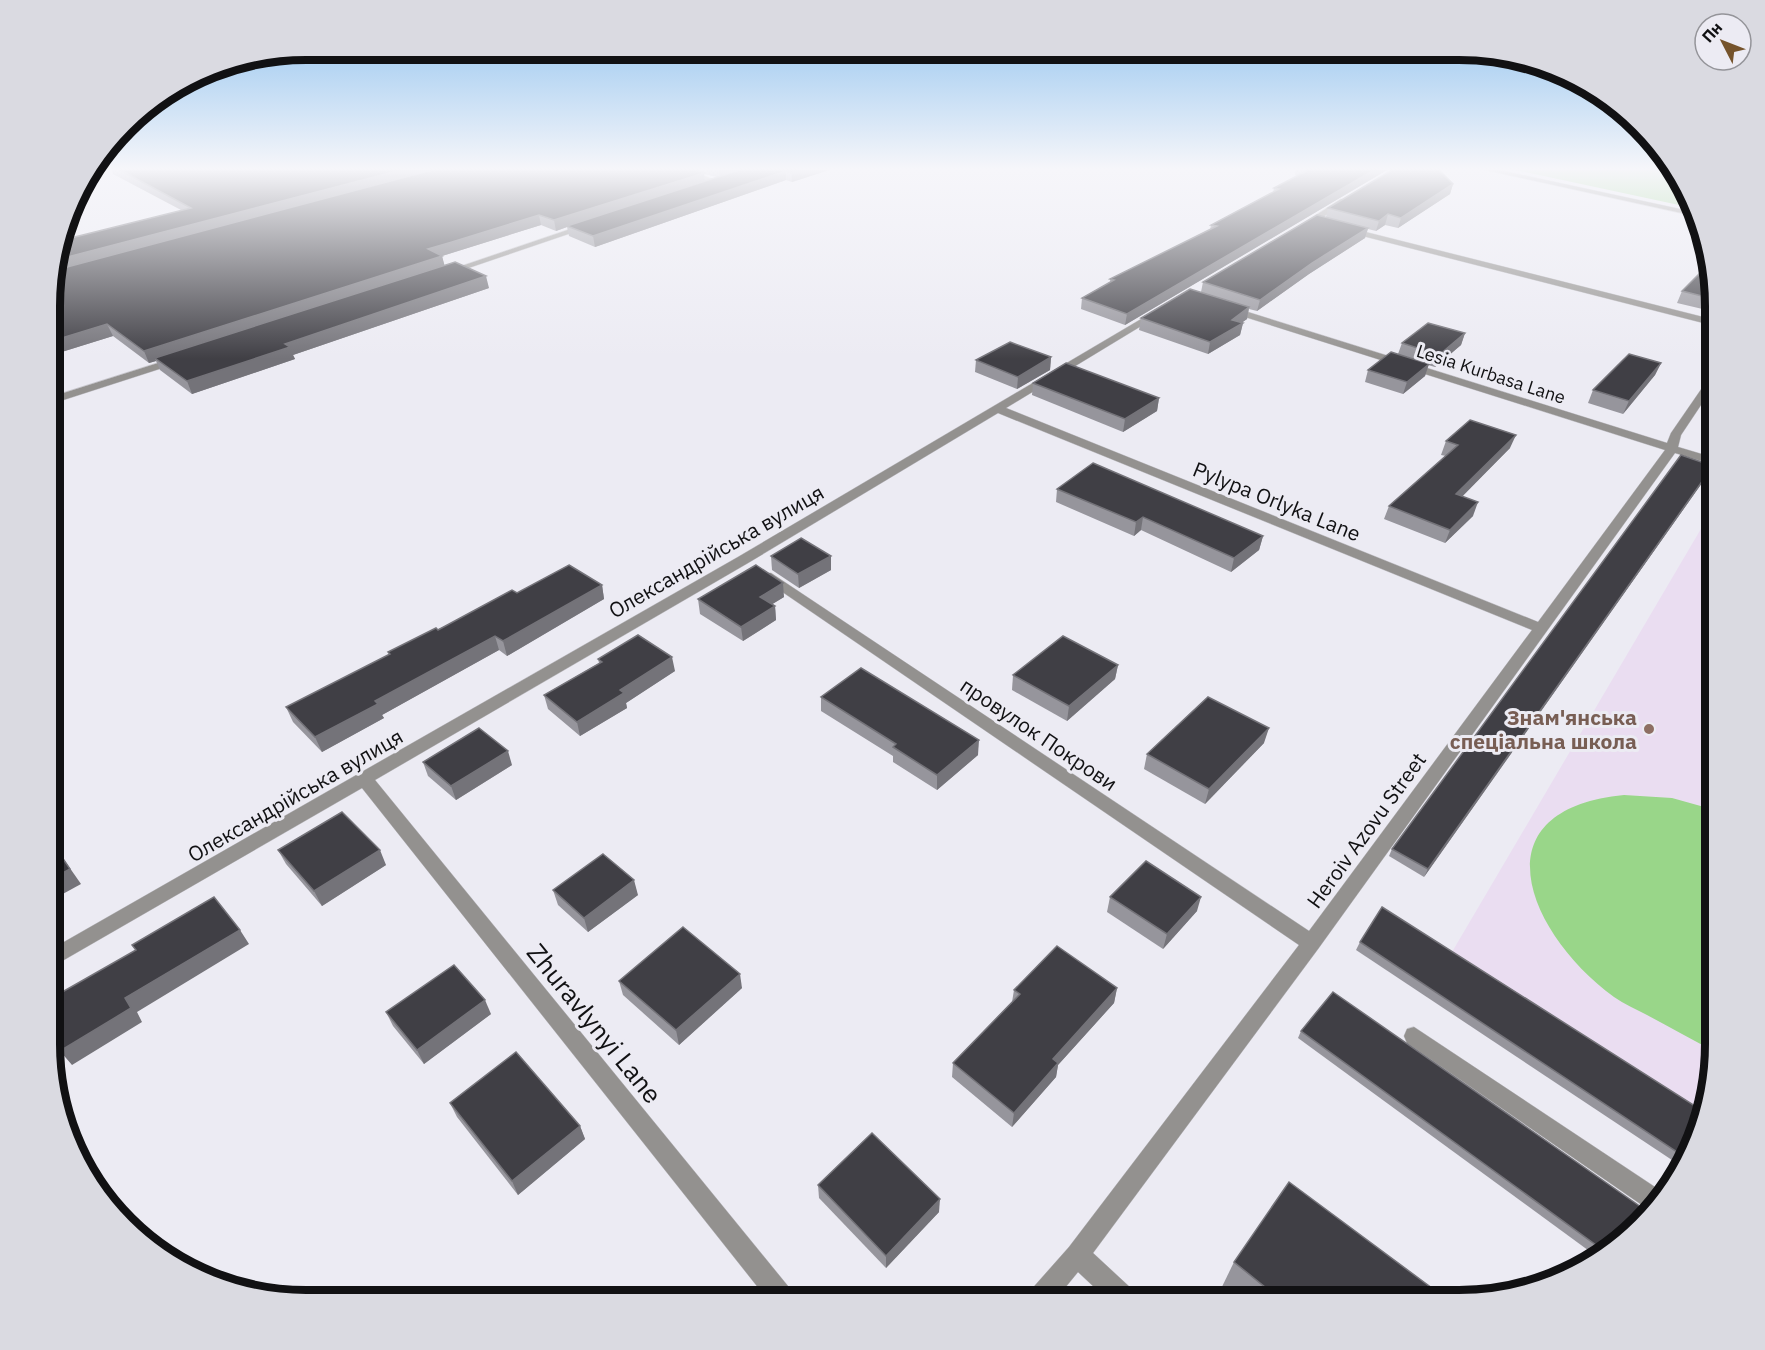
<svg xmlns="http://www.w3.org/2000/svg" width="1765" height="1350" font-family="'IBM Plex Sans',sans-serif">
<style>
.education{fill:#eaddf1}
.green{fill:#99d689}
.lines{fill:none;stroke-linecap:round;stroke-linejoin:round}
.minor-casing{stroke:#c9c8cf;stroke-width:1}
.minor{fill:#93918f;fill-rule:evenodd}
.wall{fill:#96959c;fill-rule:evenodd}
.shaded-wall{fill:#747379}
.building{fill:#403f45;stroke:#747379;stroke-width:1.5}
.education-dot{fill:#8d6e63;stroke:#ecebf3;stroke-width:2}
.labels{text-anchor:middle;dominant-baseline:central;stroke-width:6;stroke-linejoin:round;paint-order:stroke}
.far-street-label{font-size:18px;fill:#111113;stroke:#ecebf3}
.street-label{font-size:21px;fill:#111113;stroke:#ecebf3}
.education-label{font-size:21px;font-weight:bold;fill:#785e54;stroke:#ecebf3;text-anchor:end}
.near-street-label{font-size:26px;fill:#111113;stroke:#ecebf3}
.rim{fill:none;stroke:#111113;stroke-width:8}
</style>
<rect width="100%" height="100%" fill="#ecebf3"/>
<path class="education" d="M1715,505V1061L1703,1111L1452,952Z"/>
<g class="green">
<path d="M1516,170H1672L1689,193L1693,208Z"/>
<path d="M1624,795L1672,798L1715,810V1052C1692,1039 1669,1027 1647,1015C1636,1009 1624,1004 1614,997C1530,936 1473,810 1624,795Z"/>
</g>
<g class="lines">
<g class="minor-casing">
<g id="minor">
<path d="M90,170H103L87,174Z"/>
<path d="M678,170H689L723,183L716,185Z"/>
<path d="M1485,170H1500L1694,212L1695,216Z"/>
<path d="M1341,199L1348,201L1306,228L1299,226Z"/>
<path d="M585,224L592,226L448,275L441,273Z"/>
<path d="M1346,227L1715,320V326L1343,231L1342,229Z"/>
<path d="M1226,307H1232L1667,443L1671,433L1711,375L1715,374V384L1681,435L1678,447L1715,458V465L1675,453L1318,949L1093,1253L1134,1291L1137,1300H1108L1078,1272L1055,1300H1027L1030,1291L1069,1247L1299,945L759,576L761,573H771L1309,931L1532,630L998,413L748,563L375,780L792,1291L795,1300H768L362,788L50,968V950L738,557L1153,312L1161,314L1006,408L1538,622L1665,450L1226,311Z"/>
<path d="M177,357L182,360L181,362L51,404V397Z"/>
<path d="M1414,1027L1664,1193L1652,1212L1407,1043L1404,1036L1407,1029Z"/>
</g>
</g>
<use href="#minor" class="minor"/>
</g>
<g class="wall">
<path d="M112,170H829L792,182L786,180L595,247L569,236L567,227L556,231L541,225L442,256L444,265L489,288L293,355L295,359L192,394L160,370L156,361L149,363L113,336L52,355L181,210L113,174ZM704,174L717,177L705,181Z"/>
<path d="M1296,170H1387L1125,325L1081,309L1082,298L1110,282V279L1210,230L1211,225L1273,192L1274,188L1297,176L1295,175Z"/>
<path d="M1453,184L1450,194L1398,228L1385,225L1376,231L1368,229L1365,238L1309,274L1257,311L1249,309L1247,319L1241,323H1243L1240,335L1208,354L1139,330L1141,318L1201,292L1203,282L1326,217L1328,208Z"/>
<path d="M1706,267L1715,306L1711,311L1677,303L1682,291Z"/>
<path d="M1465,333L1461,345L1435,367L1428,365L1425,376L1403,394L1365,382L1368,370L1398,354L1402,343Z"/>
<path d="M1051,357L1050,370L1017,389L975,372L976,360Z"/>
<path d="M1661,363L1655,375L1623,414L1588,403L1593,390Z"/>
<path d="M1033,383L1159,398L1157,411L1123,432L1032,395Z"/>
<path d="M1446,441L1510,448L1462,496L1473,516L1445,543L1384,519L1389,506L1446,456L1441,455Z"/>
<path d="M1709,473L1424,877L1389,856L1392,849Z"/>
<path d="M1057,489L1263,536L1259,550L1231,572L1141,530L1134,536L1056,502Z"/>
<path d="M771,556H831V570L799,588L772,570Z"/>
<path d="M602,585L604,599L507,656L499,650L382,715L384,718L322,752L293,722L286,707L389,655L388,652L517,593Z"/>
<path d="M784,597L772,604L775,606L776,620L743,641L700,614L698,599Z"/>
<path d="M598,659L675,671L626,703L627,708L580,736L548,709L544,695L599,663Z"/>
<path d="M1118,665L1115,679L1067,721L1012,690L1013,675Z"/>
<path d="M821,697L978,755L937,790L893,762V756L821,711Z"/>
<path d="M1264,743L1205,804L1144,769L1147,754Z"/>
<path d="M423,762L512,765L456,800L428,776Z"/>
<path d="M278,850L386,865L322,906L286,864Z"/>
<path d="M553,890L638,895L588,932L558,905Z"/>
<path d="M1110,897L1197,911L1163,949L1107,912Z"/>
<path d="M1360,942L1696,1142L1681,1166L1356,950Z"/>
<path d="M619,981L742,988L679,1045L623,995Z"/>
<path d="M1117,988L1114,1003L1058,1065L1056,1077L1012,1127L952,1077L953,1063L1012,1002L1014,990Z"/>
<path d="M386,1012L491,1014L424,1064L393,1026Z"/>
<path d="M1301,1031L1651,1214L1596,1256L1298,1038Z"/>
<path d="M450,1103L580,1126L585,1139L518,1195L457,1117Z"/>
<path d="M818,1185L939,1212L886,1268L819,1198Z"/>
<path d="M1234,1262L1448,1300H1225L1218,1295Z"/>
</g>
<g class="shaded-wall">
<path d="M401,170H441L52,272L56,260Z"/>
<path d="M719,170H749L720,178Z"/>
<path d="M799,170H829L792,182V173Z"/>
<path d="M1374,170H1387L1125,325L1127,314Z"/>
<path d="M786,171V180L595,247L593,236Z"/>
<path d="M704,173L705,183L567,226V227L556,231L554,220Z"/>
<path d="M1453,184L1450,194L1398,228L1401,218Z"/>
<path d="M1388,214L1385,225L1376,231L1379,221Z"/>
<path d="M539,215L541,225L442,256L445,267L155,358L156,361L149,363L144,351L428,249Z"/>
<path d="M1368,228L1365,238L1309,274L1257,311L1260,300L1312,263Z"/>
<path d="M486,276L489,288L293,355L295,359L192,394L187,381L285,344Z"/>
<path d="M1249,307L1247,319L1233,329L1243,323L1240,335L1208,354L1210,342L1232,320Z"/>
<path d="M107,324L113,336L52,355V341Z"/>
<path d="M1465,333L1461,345L1435,367L1439,355Z"/>
<path d="M1051,357L1050,370L1017,389L1018,377Z"/>
<path d="M1661,363L1655,375L1623,414L1629,401Z"/>
<path d="M1429,364L1425,376L1403,394L1407,382Z"/>
<path d="M1159,398L1157,411L1123,432L1125,419Z"/>
<path d="M1516,435L1510,448L1451,508L1456,494Z"/>
<path d="M1713,466L1709,473L1424,877L1428,869Z"/>
<path d="M1478,502L1473,516L1445,543L1450,530Z"/>
<path d="M1143,517L1141,530L1134,536L1136,522Z"/>
<path d="M1263,536L1259,550L1231,572L1234,558Z"/>
<path d="M831,556V570L799,588L798,574Z"/>
<path d="M783,583L784,597L761,611L760,597Z"/>
<path d="M602,585L604,599L507,656L503,641Z"/>
<path d="M775,606L776,620L743,641L741,627Z"/>
<path d="M495,636L499,650L382,715L384,718L322,752L315,737L375,701Z"/>
<path d="M672,657L675,671L626,703L627,708L580,736L577,722L620,690Z"/>
<path d="M1118,665L1115,679L1067,721L1069,706Z"/>
<path d="M1269,728L1264,743L1205,804L1209,789Z"/>
<path d="M979,740L978,755L937,790V775Z"/>
<path d="M508,751L512,765L456,800L451,786Z"/>
<path d="M51,841L81,884L50,901V880Z"/>
<path d="M380,850L386,865L322,906L314,891Z"/>
<path d="M634,880L638,895L588,932L584,918Z"/>
<path d="M1201,897L1197,911L1163,949L1167,934Z"/>
<path d="M240,930L249,944L137,1012L142,1022L72,1065L60,1051L125,998Z"/>
<path d="M740,974L742,988L679,1045L676,1030Z"/>
<path d="M1117,988L1114,1003L1058,1065L1056,1077L1012,1127L1014,1113L1053,1059Z"/>
<path d="M485,1000L491,1014L424,1064L417,1050Z"/>
<path d="M580,1126L585,1139L518,1195L512,1181Z"/>
<path d="M940,1199L939,1212L886,1268V1256Z"/>
</g>
<g class="building">
<path d="M120,170H401L56,260L63,240L191,208Z"/>
<path d="M432,170H697L704,173L554,220L539,215L452,242L428,249L442,256L144,351L107,324L52,341V271Z"/>
<path d="M739,170H799L792,173L786,171L593,236L567,226Z"/>
<path d="M1308,170H1374L1127,314L1082,298L1114,280L1110,279L1217,226L1211,225L1279,189L1274,188Z"/>
<path d="M1392,170H1439L1453,184L1401,218L1388,214L1379,221L1328,208Z"/>
<path d="M1317,215L1368,228L1312,263L1260,300L1203,282Z"/>
<path d="M455,262L486,276L285,344L290,347L187,381L155,358Z"/>
<path d="M1706,267L1714,299L1682,291Z"/>
<path d="M1190,289L1249,307L1232,320L1243,323L1210,342L1141,318Z"/>
<path d="M1428,323L1465,333L1439,355L1402,343Z"/>
<path d="M1010,342L1051,357L1018,377L976,360Z"/>
<path d="M1391,352L1429,364L1407,382L1368,370Z"/>
<path d="M1629,354L1661,363L1629,401L1593,390Z"/>
<path d="M1066,363L1159,398L1125,419L1033,383Z"/>
<path d="M1470,420L1516,435L1456,494L1478,502L1450,530L1389,506L1458,445L1446,441Z"/>
<path d="M1681,455L1713,466L1428,869L1392,849Z"/>
<path d="M1093,463L1263,536L1234,558L1143,517L1136,522L1057,489Z"/>
<path d="M801,538L831,556L798,574L771,556Z"/>
<path d="M569,565L602,585L503,641L495,636L375,701L378,704L315,737L286,707L390,654L388,652L436,628L438,630L512,590L517,593Z"/>
<path d="M756,565L783,583L760,597L775,606L741,627L698,599Z"/>
<path d="M638,635L672,657L620,690L624,693L577,722L544,695L602,662L598,659Z"/>
<path d="M1063,636L1118,665L1069,706L1013,675Z"/>
<path d="M861,668L979,740L937,775L893,747L896,744L821,697Z"/>
<path d="M1208,697L1269,728L1209,789L1147,754Z"/>
<path d="M479,728L508,751L451,786L423,762Z"/>
<path d="M342,812L380,850L314,891L278,850Z"/>
<path d="M51,841L70,869L50,880Z"/>
<path d="M603,854L634,880L584,918L553,890Z"/>
<path d="M1146,861L1201,897L1167,934L1110,897Z"/>
<path d="M214,897L240,930L125,998L131,1008L60,1051L50,1033V999L136,950L132,945Z"/>
<path d="M1382,907L1703,1111L1696,1142L1686,1158L1360,942Z"/>
<path d="M683,927L740,974L676,1030L619,981Z"/>
<path d="M1057,946L1117,988L1053,1059L1058,1063L1014,1113L953,1063L1020,994L1014,990Z"/>
<path d="M454,965L485,1000L417,1050L386,1012Z"/>
<path d="M1333,992L1651,1214L1603,1250L1301,1031Z"/>
<path d="M516,1052L580,1126L512,1181L450,1103Z"/>
<path d="M872,1133L940,1199L886,1256L818,1185Z"/>
<path d="M1289,1182L1448,1300H1281L1234,1262Z"/>
</g>
<linearGradient id="sky" x2="0" y2="1"><stop stop-color="#8bc0ee"/><stop offset="0.47" stop-color="#f6f6fa"/><stop offset="1" stop-color="#f6f6fa" stop-opacity="0"/></linearGradient>
<rect width="1765" height="359" fill="url(#sky)"/>
<circle class="education-dot" cx="1649" cy="729" r="6"/>
<g class="labels">
<g class="far-street-label">
<text transform="translate(1491 374) rotate(18)">Lesia Kurbasa Lane</text>
</g>
<g class="street-label">
<text transform="translate(1277 501) rotate(22)">Pylypa Orlyka Lane</text>
<text transform="translate(716 551) rotate(-30)">Олександрійська вулиця</text>
<text transform="translate(1039 734) rotate(34)">провулок Покрови</text>
<text transform="translate(295 795) rotate(-30)">Олександрійська вулиця</text>
<text transform="translate(1366 830) rotate(-54)">Heroiv Azovu Street</text>
</g>
<g class="education-label">
<text x="1637" y="717">Знам'янська<tspan x="1637" dy="24">спеціальна школа</tspan></text>
</g>
<g class="near-street-label">
<text transform="translate(595 1023) rotate(51)">Zhuravlynyi Lane</text>
</g>
</g>
<path d="M0 0H1765V1350H0ZM306 60H1459A246 246 0 0 1 1705 306V1044A246 246 0 0 1 1459 1290H306A246 246 0 0 1 60 1044V306A246 246 0 0 1 306 60Z" fill="#dadae1" fill-rule="evenodd"/>
<path class="rim" d="M306 60H1459A246 246 0 0 1 1705 306V1044A246 246 0 0 1 1459 1290H306A246 246 0 0 1 60 1044V306A246 246 0 0 1 306 60Z"/>
<g transform="translate(1723 42) rotate(312)"><circle r="28" fill="#ecebf3" stroke="#949499" stroke-width="1.5"/>
<path d="M0-4.5L10 22L0 15L-10 22Z" fill="#75532b"/>
<text y="-9" font-size="16" font-weight="bold" text-anchor="middle" fill="#111113">Пн</text>
</g>
</svg>
